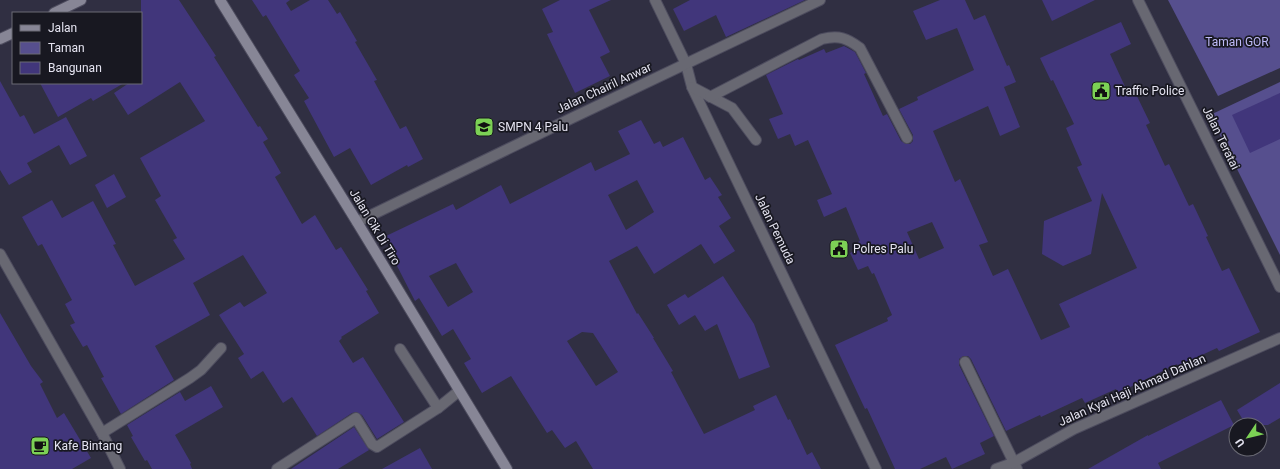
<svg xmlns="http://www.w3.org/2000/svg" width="1280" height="469" font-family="Roboto,sans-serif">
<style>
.green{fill:#564f8e}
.building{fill:#41367b;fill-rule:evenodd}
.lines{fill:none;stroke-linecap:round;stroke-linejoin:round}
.street-casing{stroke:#4d4c5e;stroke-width:12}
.secondary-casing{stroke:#4d4c5e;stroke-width:12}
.street{stroke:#686872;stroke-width:10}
.secondary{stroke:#878696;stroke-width:10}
.labels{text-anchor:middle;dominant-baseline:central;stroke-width:3.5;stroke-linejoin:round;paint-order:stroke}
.park-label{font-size:12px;fill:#bfbbf8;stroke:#181821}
.street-label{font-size:12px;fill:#e5e4f1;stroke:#181821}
.poi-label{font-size:12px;fill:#e5e4f1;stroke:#181821;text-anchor:start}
</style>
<rect width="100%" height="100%" fill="#302f42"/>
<g class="green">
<path d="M1168,0H1280V68L1218,96Z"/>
<path d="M1280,82V255L1210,115Z"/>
</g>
<g class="building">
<path d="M141,0H179L216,56L214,57L258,127L260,126L268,139L263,142L281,173L275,177L302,224L315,215L336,250L341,247L368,290L366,291L379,313L341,337L342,338L339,341L353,363L363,357L404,422L377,439L362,415L356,412L352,413L317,436L292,397L283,403L263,371L251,379L238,358L244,354L219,315L240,302L244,307L267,293L243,255L193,283L210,315L155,346L174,380L121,414L101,378L104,377L87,345L83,347L70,325L75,323L65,304L72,300L42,244L38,246L22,217L52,200L62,218L93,201L116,244L113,245L135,286L185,259L173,240L177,238L155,200L161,196L140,158L205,121L180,82L128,115L114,93L129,83H141Z"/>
<path d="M252,0H290L286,3L291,11L310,0H328L337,14L340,12L357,41L355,42L377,80L374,81L400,129L406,126L423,159L408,167L407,165L371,185L350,148L334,157L304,101L309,98L294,75L300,71L266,15L263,17Z"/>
<path d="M560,0H611L589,10L610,52L600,57L610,76L575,93L547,34L553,32L542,9Z"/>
<path d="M690,0H805L726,37L716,15L684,31L673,9Z"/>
<path d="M940,0H965L974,20L985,15L1007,66L1009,65L1016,82L1004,87L1020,127L1000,136L988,106L933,131L955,182L960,179L988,242L979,245L993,276L1008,269L1041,340L1070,327L1059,304L1137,268L1102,193L1091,254L1063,266L1042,254L1044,221L1092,201L1077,167L1082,165L1066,128L1074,124L1053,80L1051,81L1040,58L1121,22L1131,44L1110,54L1128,93L1134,90L1150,123L1146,125L1165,166L1169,164L1189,206L1193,204L1208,236L1206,237L1222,271L1229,268L1260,332L1219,351L1217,348L1178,366L1177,364L1118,393L1116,389L1085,403L1082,398L1041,417L1040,415L1006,431L971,359L968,356H963L959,359V365L994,436L980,443L985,454L952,469L946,457L920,469H895L867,408L865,409L835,345L888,321L887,318L892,315L874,273L872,274L868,266L858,270L850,253L861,248L858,242L860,241L846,207L824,217L817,200L832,194L808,140L795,146L790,134L778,139L769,119L783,114L766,75L798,59L799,60L824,49L826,53L844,46L855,52L866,73L864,74L883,116L887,114L901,141L906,144H910L913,141V135L899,109L918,100L917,97L974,70L957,28L926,40L913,11ZM932,222L944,248L919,259L907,232Z"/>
<path d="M1042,0H1095L1052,21Z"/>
<path d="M0,81L20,117L24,115L34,134L66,117L87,156L70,165L59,145L27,163L32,172L9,185L0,170Z"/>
<path d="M40,83H124L93,101L91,98L58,117Z"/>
<path d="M1280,93V139L1250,153L1232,115Z"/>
<path d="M641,120L654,144L660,141L663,147L683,137L705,180L710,177L722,195L718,197L731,218L719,226L735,251L714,264L701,244L654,274L637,246L609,261L637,314L638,313L654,338H653L673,371L671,372L704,434L755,410L753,406L776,395L788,420L790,419L807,455L812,452L821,469H593L576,441L565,448L552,430L547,433L511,376L482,393L464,363L471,359L453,329L442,336L419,298L415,301L396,264L400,262L386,236L453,204L456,210L501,185L510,204L591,162L595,171L630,154L618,131ZM637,180L654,212L626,230L608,195ZM456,263L473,292L448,307L429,276ZM582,332L593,333L618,372L596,386L567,341Z"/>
<path d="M114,174L126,197L107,208L95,185Z"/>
<path d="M723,276L754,324L770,367L739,379L717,324L705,331L695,315L679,325L667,305L685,294L688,298Z"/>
<path d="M0,313L31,366L43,382L40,384L57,418L64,413L91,458L72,469H0Z"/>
<path d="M1280,383V418L1268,425H1246L1237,410Z"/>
<path d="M211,386L223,407L175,435L191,463L190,464L192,469H152L147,460L145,461L131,437L133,436L127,425L180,392L185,401Z"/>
<path d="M1221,400L1234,425L1158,463L1161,469H1088L1148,435V436Z"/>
<path d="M354,427L369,450L338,469H291Z"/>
<path d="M420,448L432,469H382Z"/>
</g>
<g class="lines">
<g class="street-casing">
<g id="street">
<path d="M655,0L686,64L692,87L876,469"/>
<path d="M1138,0L1280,287"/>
<path d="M692,87L732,108L756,140"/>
<path d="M710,97L822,39C839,35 847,38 860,48L907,138"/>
<path d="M357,222L572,118L820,0"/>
<path d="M0,254L102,433L120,469"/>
<path d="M400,349L438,408"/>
<path d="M965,362L1017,469"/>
<path d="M102,433L190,378L201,370L221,348"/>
<path d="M277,469L356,418L372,444L377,447L438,408L459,391"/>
<path d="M996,469L1013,463L1074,429L1280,338"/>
</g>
</g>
<g class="secondary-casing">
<g id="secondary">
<path d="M220,0L357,222L507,469"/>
<path d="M54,13L81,0"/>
<path d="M0,39L13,33"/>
</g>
</g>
<use href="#street" class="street"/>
<use href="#secondary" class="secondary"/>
</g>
<defs>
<g id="civic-square" transform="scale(1)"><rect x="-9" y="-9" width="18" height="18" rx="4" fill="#7cd155" stroke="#181821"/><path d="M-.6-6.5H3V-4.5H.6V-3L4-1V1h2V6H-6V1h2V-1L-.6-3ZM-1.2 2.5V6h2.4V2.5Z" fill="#111"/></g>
<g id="school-square" transform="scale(1)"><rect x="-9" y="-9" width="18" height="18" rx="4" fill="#7cd155" stroke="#181821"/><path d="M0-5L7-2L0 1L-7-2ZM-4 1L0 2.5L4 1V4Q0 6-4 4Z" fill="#111"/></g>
<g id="cafe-square" transform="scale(1)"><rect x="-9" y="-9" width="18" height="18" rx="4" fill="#7cd155" stroke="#181821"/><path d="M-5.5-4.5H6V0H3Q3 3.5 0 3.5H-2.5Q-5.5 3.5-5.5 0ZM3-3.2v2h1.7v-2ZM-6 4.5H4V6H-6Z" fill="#111"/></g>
</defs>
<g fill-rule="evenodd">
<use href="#civic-square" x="1101" y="91"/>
<use href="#school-square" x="484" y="127"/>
<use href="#civic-square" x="839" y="249"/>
<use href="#cafe-square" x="40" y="446"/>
</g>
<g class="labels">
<g class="park-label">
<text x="1237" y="42">Taman GOR</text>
</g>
<g class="street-label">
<text transform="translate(604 88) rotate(-25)">Jalan Chairil Anwar</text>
<text transform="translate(1221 138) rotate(64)">Jalan Teratai</text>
<text transform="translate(375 227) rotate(59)">Jalan Cik Di Tiro</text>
<text transform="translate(775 229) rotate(64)">Jalan Pemuda</text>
<text transform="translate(1132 390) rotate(-24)">Jalan Kyai Haji Ahmad Dahlan</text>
</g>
<g class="poi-label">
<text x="1115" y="91">Traffic Police</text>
<text x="498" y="127">SMPN 4 Palu</text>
<text x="853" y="249">Polres Palu</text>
<text x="54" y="446">Kafe Bintang</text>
</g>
</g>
<rect x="12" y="12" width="130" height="72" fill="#181821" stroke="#6a6a74"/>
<rect x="20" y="25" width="20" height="6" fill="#878696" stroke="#6a6a74"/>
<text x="48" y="32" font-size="12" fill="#e5e4f1">Jalan</text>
<rect x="20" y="42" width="20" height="12" fill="#564f8e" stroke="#6a6a74"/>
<text x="48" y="52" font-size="12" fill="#e5e4f1">Taman</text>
<rect x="20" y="62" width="20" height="12" fill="#41367b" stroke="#6a6a74"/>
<text x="48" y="72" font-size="12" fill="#e5e4f1">Bangunan</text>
<g transform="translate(1248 437) rotate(235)"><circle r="19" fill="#181821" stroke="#6a6a74"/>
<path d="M0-3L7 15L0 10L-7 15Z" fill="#7cd155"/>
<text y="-6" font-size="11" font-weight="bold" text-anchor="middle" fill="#e5e4f1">U</text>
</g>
</svg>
